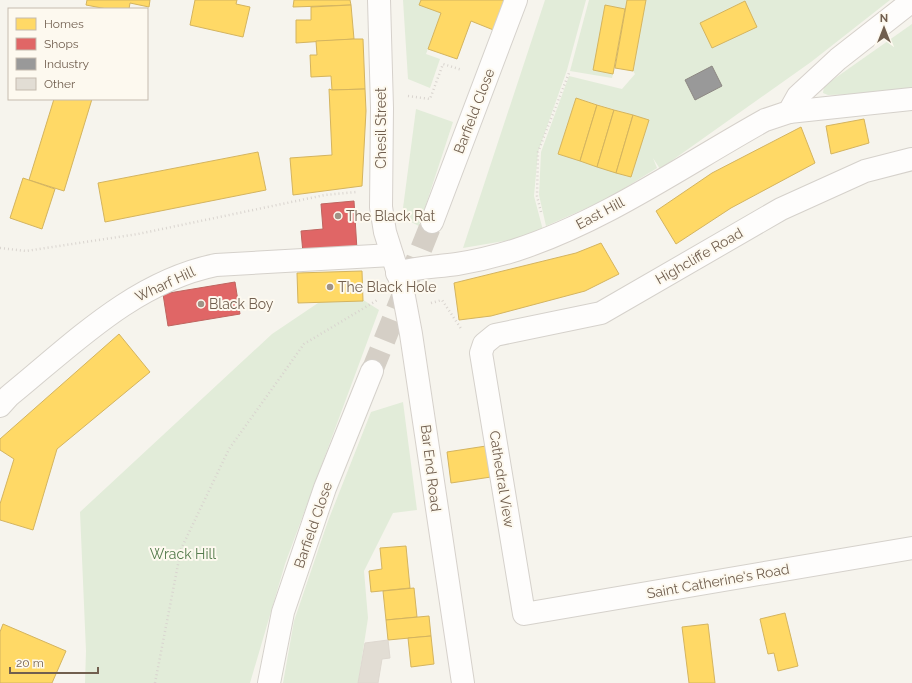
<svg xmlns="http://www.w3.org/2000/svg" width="912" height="683" font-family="Raleway,sans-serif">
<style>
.green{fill:#e2ecd9;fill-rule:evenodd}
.homes{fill:#ffd966;stroke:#d4b45f}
.shops{fill:#e06666;stroke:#bf645f}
.industry{fill:#999;stroke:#8d8883}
.building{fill:#e2ddd4;stroke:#ded8d0}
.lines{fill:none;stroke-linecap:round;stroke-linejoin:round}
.street-tunnel{stroke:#d5cfc6;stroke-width:22;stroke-dasharray:22 11;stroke-linecap:butt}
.street-casing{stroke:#d5d1cb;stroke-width:24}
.secondary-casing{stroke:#d6d1cb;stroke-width:24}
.path{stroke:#d9d4cf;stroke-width:2.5;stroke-dasharray:1 3;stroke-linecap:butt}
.street{stroke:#fefdfc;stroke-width:22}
.secondary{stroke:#fefdfc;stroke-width:22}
.poi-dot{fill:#a09386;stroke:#fdf9ef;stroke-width:1.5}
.labels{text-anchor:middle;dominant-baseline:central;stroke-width:4;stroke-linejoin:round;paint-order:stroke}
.street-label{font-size:14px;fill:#715f4f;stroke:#fdf9ef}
.poi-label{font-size:14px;fill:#715f4f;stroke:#fdf9ef;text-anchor:start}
.park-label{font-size:14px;fill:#547b4c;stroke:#fdf9ef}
</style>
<rect width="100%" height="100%" fill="#f6f4ed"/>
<g class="green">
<path d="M403,0H421L420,5L441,13L426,54L440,59L430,88L408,79Z"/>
<path d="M545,0H586L567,70L538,152L534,196L544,234L463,248Z"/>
<path d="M589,0H627L625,9L605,5L594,70L613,74L612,78L570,71Z"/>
<path d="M646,0H890L811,62L660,169L653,158L657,168L607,199L546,226L539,195L541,152L569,76L622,89L635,74L633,71ZM576,98L649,120L631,177L558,154Z"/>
<path d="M912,24V90L891,93L828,95L823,93L824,86Z"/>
<path d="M416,109L453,122L419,226L407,220L403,208Z"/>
<path d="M354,294L379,310L285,564L250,683H85L86,651L80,512L272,334L321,301Z"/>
<path d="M403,402L417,510L393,513L364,571L368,618L358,683H283L294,621L328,521L371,412Z"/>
</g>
<g class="homes">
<path d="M87,0H150L149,7L130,3L129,9H107L86,5Z"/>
<path d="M195,0H237L236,4L250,7L243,37L190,25Z"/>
<path d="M294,0H350L351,5L293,7Z"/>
<path d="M421,0H507L496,31L471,21L457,59L428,49L441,13L419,5Z"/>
<path d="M627,0H646L633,71L615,68Z"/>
<path d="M745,1L757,27L712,48L700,23Z"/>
<path d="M351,5L354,39L296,43V20H311V7Z"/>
<path d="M605,5L625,9L613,74L593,70Z"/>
<path d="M354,39H363L365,89L332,90L331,76L311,77L310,55H317L316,41Z"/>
<path d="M329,89L332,90L365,89L366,111L362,186L293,195L290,158L332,155Z"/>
<path d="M576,98L597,105L580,161L558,154Z"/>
<path d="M54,99H92L64,191L29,180Z"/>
<path d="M597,105L614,110L597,167L580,161Z"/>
<path d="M614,110L633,115L616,173L597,167Z"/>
<path d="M633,115L649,120L631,177L616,173Z"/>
<path d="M864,119L869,143L831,154L826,126Z"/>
<path d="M801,127L815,163L731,208L676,244L656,211L712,173Z"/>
<path d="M258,152L266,190L105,222L98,183Z"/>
<path d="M23,178L55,189L42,229L10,218Z"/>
<path d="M601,243L619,274L585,291L491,316L459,320L454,283L576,253Z"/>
<path d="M362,271L363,301L298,303L297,273Z"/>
<path d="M119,334L150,372L57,449L33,530L0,520V504L14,459L0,450V439Z"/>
<path d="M486,446L491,477L451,483L447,452Z"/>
<path d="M406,546L410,588L371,592L369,571L382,569L380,548Z"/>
<path d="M414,588L417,617L386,620L383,591Z"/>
<path d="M785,613L798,666L778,671L774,653L768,654L760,619Z"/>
<path d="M429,616L431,636L388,640L386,620Z"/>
<path d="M3,624L66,651L52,683H0V632Z"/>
<path d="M708,624L715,683H689L682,627Z"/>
<path d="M431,636L434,664L411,667L408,638Z"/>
</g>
<g class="shops">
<path d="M354,201L357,250L303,253L301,231L323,229L321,204Z"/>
<path d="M235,282L240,314L168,326L163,294Z"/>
</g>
<path class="industry" d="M712,66L722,86L695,100L685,80Z"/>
<path class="building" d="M388,640L390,658L382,659L378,683H358L365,643Z"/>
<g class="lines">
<path class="street-tunnel" d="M372,371L432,222"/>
<g class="street-casing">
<g id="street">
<path d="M789,112L912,99"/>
<path d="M912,159L865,171L781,209L601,313L495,335L484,344L481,353L524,614L912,548"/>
<path d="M432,222L516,0"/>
<path d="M0,406L9,396C72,345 133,282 216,265L392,255"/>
<path d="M269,683L283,612L325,488L372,371"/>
</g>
</g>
<g class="secondary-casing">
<g id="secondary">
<path d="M379,0L382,108L381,207L385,232L402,286L411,334L463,683"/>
<path d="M397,273C417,267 436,267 457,264C476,261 497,256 516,250C605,221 684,165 765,120L789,112L798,96L838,59L912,1"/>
</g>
</g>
<g class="path">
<path d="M408,96L430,99L443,64L462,70"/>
<path d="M541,212L537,196L538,152L569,73"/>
<path d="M0,248L26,251L138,234L325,195L356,192"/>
<path d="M431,303L442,300L462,330"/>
<path d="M155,683L181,549L229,449L304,344L379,299"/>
</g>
<use href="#street" class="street"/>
<use href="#secondary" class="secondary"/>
</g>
<g class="poi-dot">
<circle cx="338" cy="216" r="4"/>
<circle cx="330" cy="287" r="4"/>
<circle cx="201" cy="304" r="4"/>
</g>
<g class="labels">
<g class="street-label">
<text transform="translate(474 111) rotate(-69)">Barfield Close</text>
<text transform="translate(381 128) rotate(-90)">Chesil Street</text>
<text transform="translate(600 213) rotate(-28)">East Hill</text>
<text transform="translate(699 256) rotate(-30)">Highcliffe Road</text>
<text transform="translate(165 284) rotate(-25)">Wharf Hill</text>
<text transform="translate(431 468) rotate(83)">Bar End Road</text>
<text transform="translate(502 479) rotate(81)">Cathedral View</text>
<text transform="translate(313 525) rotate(-71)">Barfield Close</text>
<text transform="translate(718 581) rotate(-10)">Saint Catherine's Road</text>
</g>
<g class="poi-label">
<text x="346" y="216">The Black Rat</text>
<text x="338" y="287">The Black Hole</text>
<text x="209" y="304">Black Boy</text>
</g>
<g class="park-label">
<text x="183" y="554">Wrack Hill</text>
</g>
</g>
<rect x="8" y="8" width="140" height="92" fill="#fdf9ef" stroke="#c5bbaf"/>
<rect x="16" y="18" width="20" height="12" fill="#ffd966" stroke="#c5bbaf"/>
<text x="44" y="28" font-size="12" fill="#715f4f">Homes</text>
<rect x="16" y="38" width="20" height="12" fill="#e06666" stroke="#c5bbaf"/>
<text x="44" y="48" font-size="12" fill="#715f4f">Shops</text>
<rect x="16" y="58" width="20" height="12" fill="#999999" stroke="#c5bbaf"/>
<text x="44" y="68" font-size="12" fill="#715f4f">Industry</text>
<rect x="16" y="78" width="20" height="12" fill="#e2ddd4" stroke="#c5bbaf"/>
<text x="44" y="88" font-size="12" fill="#715f4f">Other</text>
<g transform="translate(884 28)" stroke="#fdf9ef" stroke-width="3" paint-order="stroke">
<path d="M0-3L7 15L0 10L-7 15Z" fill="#715f4f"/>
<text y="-6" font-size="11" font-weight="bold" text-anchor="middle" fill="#715f4f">N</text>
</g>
<path d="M10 667v6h88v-6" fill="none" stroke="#715f4f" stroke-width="2"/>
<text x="16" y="667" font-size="12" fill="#715f4f" stroke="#fdf9ef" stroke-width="3" paint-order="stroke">20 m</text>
</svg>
